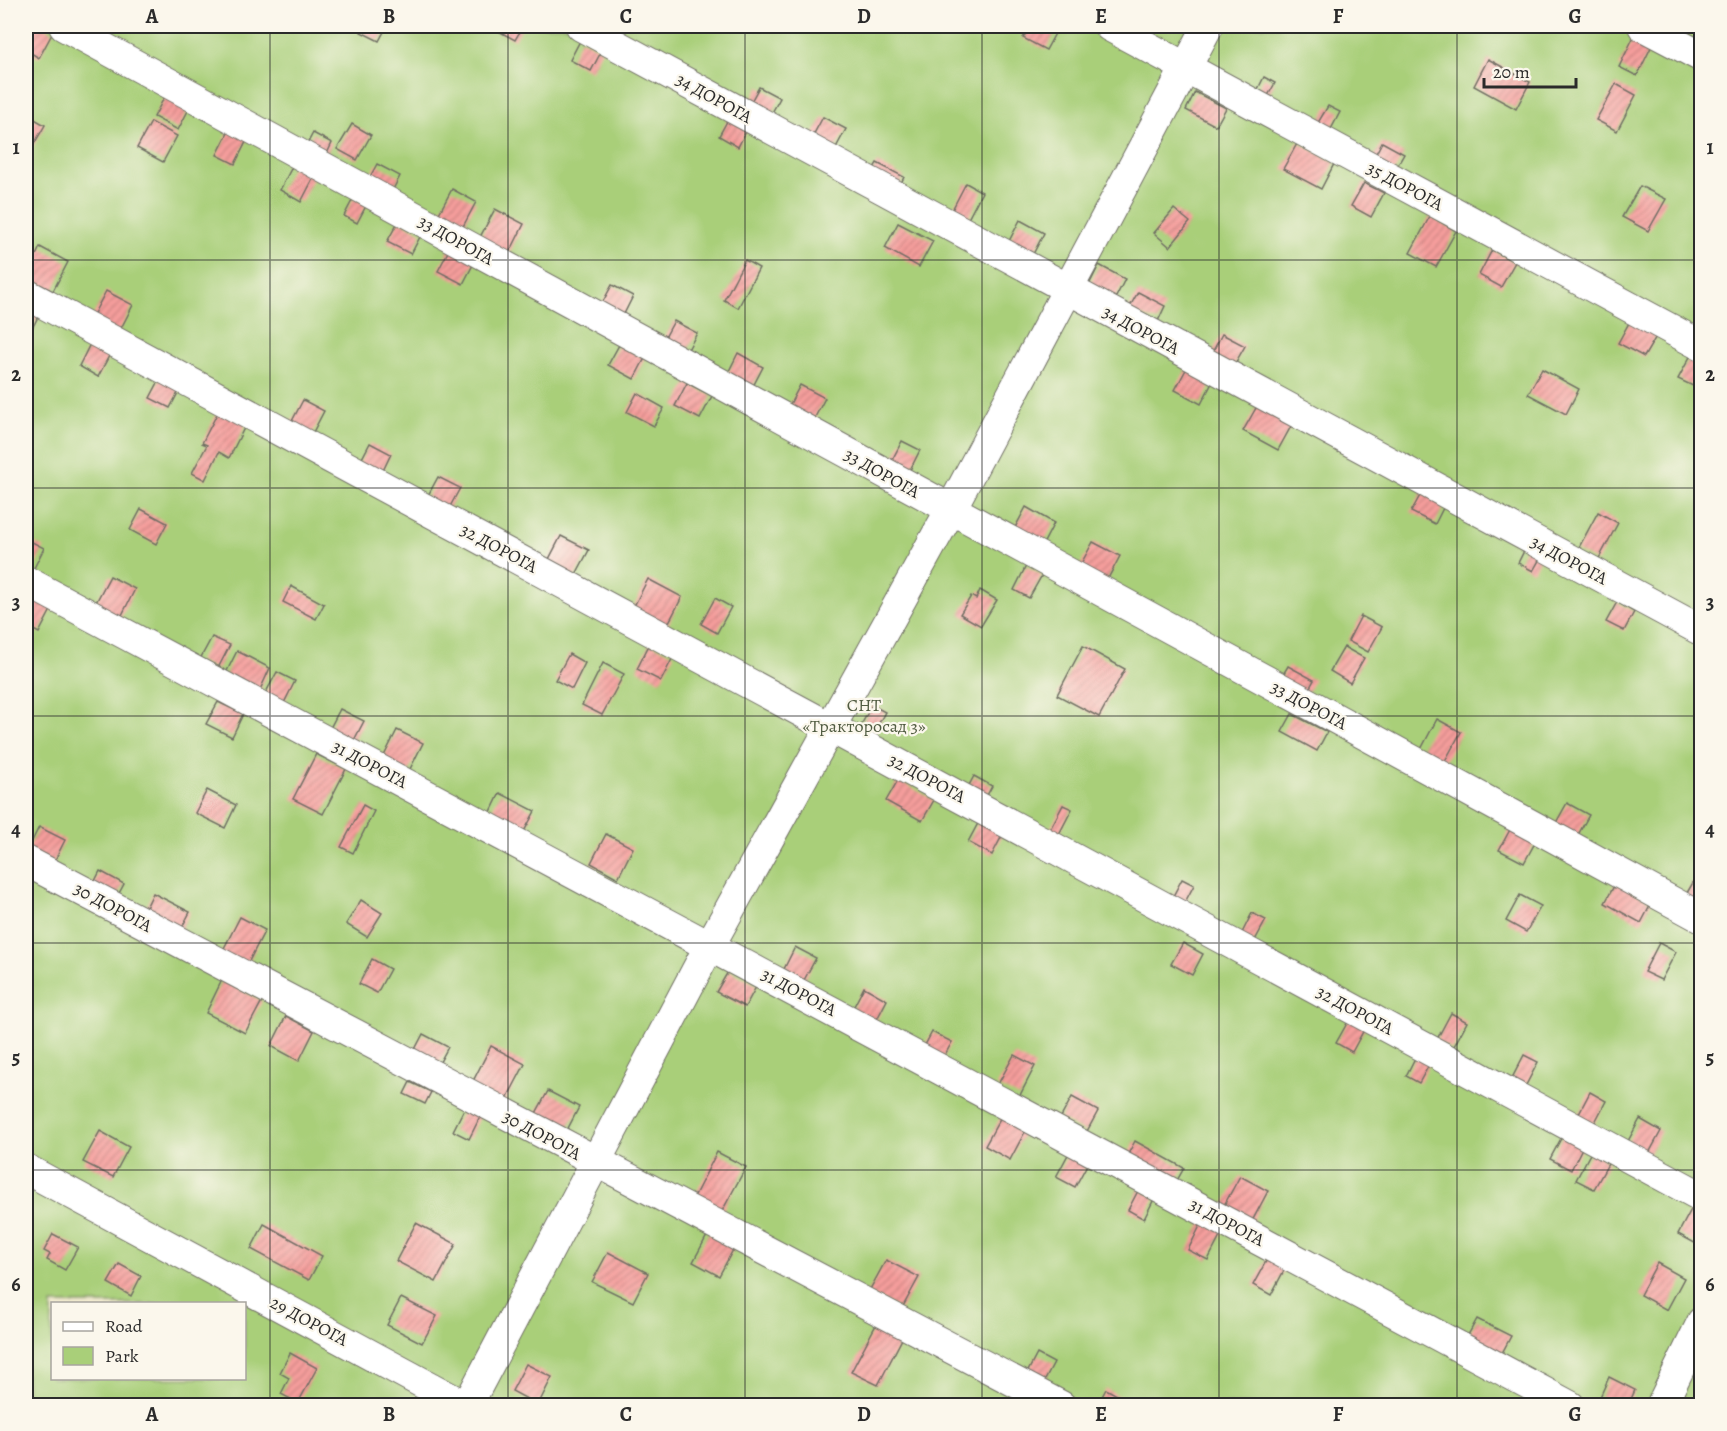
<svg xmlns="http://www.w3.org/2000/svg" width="1727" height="1431" font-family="Alegreya,serif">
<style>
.green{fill:#a9cf79;stroke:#6a7d52;stroke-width:1.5;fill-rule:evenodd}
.building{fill:url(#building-hatch)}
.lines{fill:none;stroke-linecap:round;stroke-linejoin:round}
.minor-casing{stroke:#706e64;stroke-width:32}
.minor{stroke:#fff;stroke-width:30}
.grid{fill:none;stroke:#2b2b2b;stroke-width:1.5;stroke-opacity:0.55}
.labels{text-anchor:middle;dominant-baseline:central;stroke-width:4.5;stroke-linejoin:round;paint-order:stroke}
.street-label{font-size:18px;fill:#2b2b2b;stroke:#fbf7ec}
.park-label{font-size:18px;fill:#515c42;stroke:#fbf7ec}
.neatline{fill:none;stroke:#2b2b2b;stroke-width:2}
.grid-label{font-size:20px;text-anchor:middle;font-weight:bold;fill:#2b2b2b}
</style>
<defs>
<pattern id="building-hatch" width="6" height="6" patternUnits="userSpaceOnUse" patternTransform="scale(1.5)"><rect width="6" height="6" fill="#f69e9c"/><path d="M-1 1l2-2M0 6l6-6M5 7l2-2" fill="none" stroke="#c7817f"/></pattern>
</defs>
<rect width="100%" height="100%" fill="#fbf7ec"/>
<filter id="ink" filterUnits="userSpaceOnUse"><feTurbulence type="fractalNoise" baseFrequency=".0167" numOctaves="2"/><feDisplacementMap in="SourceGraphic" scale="12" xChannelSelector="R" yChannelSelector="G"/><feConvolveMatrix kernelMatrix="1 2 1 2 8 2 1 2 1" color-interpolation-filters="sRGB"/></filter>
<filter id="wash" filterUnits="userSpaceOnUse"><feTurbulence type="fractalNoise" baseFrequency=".008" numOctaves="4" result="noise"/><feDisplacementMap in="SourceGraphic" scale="24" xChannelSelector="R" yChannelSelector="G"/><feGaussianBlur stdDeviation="1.35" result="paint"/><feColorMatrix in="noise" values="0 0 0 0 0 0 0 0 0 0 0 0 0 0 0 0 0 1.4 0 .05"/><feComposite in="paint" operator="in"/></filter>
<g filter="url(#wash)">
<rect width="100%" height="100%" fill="#f0e9cd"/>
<path class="green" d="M26,26H1701V1405H26ZM52,1304H244V1378H52Z"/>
<g id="blocks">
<g class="building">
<path d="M26,26H42L53,32L39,58L26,50Z"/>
<path d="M364,26H387L379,41L361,32Z"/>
<path d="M489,26H523L515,40Z"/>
<path d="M1030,26H1059L1046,50L1023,38Z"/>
<path d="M1637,30L1655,39L1637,76L1619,67Z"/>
<path d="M581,39L602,50L591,71L570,60Z"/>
<path d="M1488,59L1530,82L1516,109L1474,86Z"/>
<path d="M1264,77L1275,83L1265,101L1255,95Z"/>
<path d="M1616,84L1636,95L1617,131L1596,120Z"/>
<path d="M759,87L780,98L769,118L748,107Z"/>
<path d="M167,92L191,105L178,130L154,117Z"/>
<path d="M1195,92L1226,108L1216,126L1186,110Z"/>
<path d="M1328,106L1340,112L1329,133L1316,126Z"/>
<path d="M26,114L45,125L33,146L26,142Z"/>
<path d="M731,114L750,124L738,147L719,136Z"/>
<path d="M823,117L846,129L832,155L809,143Z"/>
<path d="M151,122L177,136L163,162L137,148Z"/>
<path d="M352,124L371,135L357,160L337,149Z"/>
<path d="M230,129L248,138L235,164L217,155Z"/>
<path d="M313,133L332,143L324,160L304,150Z"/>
<path d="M1298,142L1335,162L1321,189L1283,169Z"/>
<path d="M1382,142L1404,154L1392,175L1371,163Z"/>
<path d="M877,163L904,177L897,191L869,177Z"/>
<path d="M377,164L400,176L388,199L365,186Z"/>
<path d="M293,165L314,177L301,202L280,190Z"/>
<path d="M966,183L982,192L968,219L952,210Z"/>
<path d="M1364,183L1384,193L1371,217L1351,206Z"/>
<path d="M1640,186L1666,199L1648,231L1622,217Z"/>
<path d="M452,189L476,202L459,234L435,221Z"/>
<path d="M354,197L367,204L357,223L344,216Z"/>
<path d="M495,209L524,224L509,254L479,239Z"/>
<path d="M1174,209L1190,222L1170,247L1154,233Z"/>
<path d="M1430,216L1456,231L1436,267L1410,253Z"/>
<path d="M399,220L422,233L411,254L387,242Z"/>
<path d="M1020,220L1044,233L1031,258L1007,245Z"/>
<path d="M898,223L933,241L919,267L885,248Z"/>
<path d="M452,244L477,257L463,284L438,271Z"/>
<path d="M40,247L68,262L53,291L26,277Z"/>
<path d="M1492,250L1515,262L1501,287L1479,275Z"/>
<path d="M745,260L759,268L738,308L724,300Z"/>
<path d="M1099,265L1125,279L1115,299L1089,285Z"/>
<path d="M612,285L633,296L622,318L600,307Z"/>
<path d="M106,291L133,305L118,334L91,319Z"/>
<path d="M1138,292L1165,306L1158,321L1127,312Z"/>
<path d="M26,305L40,313L26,340Z"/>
<path d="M674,321L697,333L685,355L662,343Z"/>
<path d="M1630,321L1657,335L1644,357L1618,343Z"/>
<path d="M1222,334L1245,346L1233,367L1211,355Z"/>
<path d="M92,340L112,350L98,377L79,366Z"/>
<path d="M619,345L645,358L634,379L608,365Z"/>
<path d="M738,353L763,367L749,394L724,381Z"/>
<path d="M1691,355L1702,360V370L1693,386L1678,379Z"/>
<path d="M1189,364L1215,377L1201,404L1175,390Z"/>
<path d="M1542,369L1579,389L1566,414L1528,394Z"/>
<path d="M161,377L181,387L170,408L150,398Z"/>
<path d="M687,383L712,396L700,419L675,406Z"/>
<path d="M800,385L825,398L812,423L787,410Z"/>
<path d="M637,393L664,408L654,426L627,412Z"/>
<path d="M303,400L324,411L311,436L290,425Z"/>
<path d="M1260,401L1295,419L1278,450L1243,431Z"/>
<path d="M220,408L247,422L229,458L219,452L205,480L192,473L207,445L202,443Z"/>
<path d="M902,441L920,450L907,476L889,466Z"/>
<path d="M370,443L391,454L379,479L357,468Z"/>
<path d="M438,477L460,488L447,512L425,501Z"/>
<path d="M1422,492L1445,504L1435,524L1411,512Z"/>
<path d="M1026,507L1054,523L1039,552L1010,537Z"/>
<path d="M141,509L167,523L156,544L130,530Z"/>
<path d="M1598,512L1618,523L1597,562L1577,551Z"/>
<path d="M561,536L589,550L574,578L547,563Z"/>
<path d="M26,539L44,548L32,572L26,569Z"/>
<path d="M1093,542L1120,556L1104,586L1077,571Z"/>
<path d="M1526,547L1542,555L1533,571L1518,563Z"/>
<path d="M1026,566L1042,575L1029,598L1014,590Z"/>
<path d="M110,576L135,589L119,621L93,608Z"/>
<path d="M648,579L682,597L666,628L632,610Z"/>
<path d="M291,586L324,604L316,619L283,602Z"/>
<path d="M980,590L997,600L981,626L960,614L971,596L976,599Z"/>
<path d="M28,594L53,606L39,633L26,626V600Z"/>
<path d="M715,598L731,607L717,633L701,624Z"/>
<path d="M1617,602L1634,612L1624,631L1606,622Z"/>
<path d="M1361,616L1382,627L1368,652L1348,641Z"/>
<path d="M212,637L230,645L217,670L199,661Z"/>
<path d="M650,643L674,655L661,681L637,669Z"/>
<path d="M1083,646L1125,669L1099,717L1057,695Z"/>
<path d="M1344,647L1364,658L1350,683L1330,671Z"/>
<path d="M237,651L270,668L259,692L225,675Z"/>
<path d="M569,654L585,663L572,689L555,680Z"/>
<path d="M603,663L624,674L602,715L582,705Z"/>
<path d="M1288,666L1314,680L1304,698L1278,683Z"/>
<path d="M277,672L295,681L283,705L264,696Z"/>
<path d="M218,702L243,714L232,737L206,724Z"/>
<path d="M872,705L885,712L873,734L860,727Z"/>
<path d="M340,709L364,721L351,746L327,734Z"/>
<path d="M1292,714L1327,732L1317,751L1282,732Z"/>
<path d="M1437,719L1461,732L1441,768L1418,755Z"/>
<path d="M397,730L423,743L408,773L382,760Z"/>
<path d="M316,754L346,769L323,814L293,799Z"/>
<path d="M974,776L992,786L985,799L967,789Z"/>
<path d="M898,780L934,800L922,821L886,801Z"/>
<path d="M207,790L236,805L225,828L195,813Z"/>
<path d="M500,793L535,811L520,839L486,822Z"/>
<path d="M1567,803L1589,815L1574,842L1552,830Z"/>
<path d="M363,805L374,811L353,853L341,847Z"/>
<path d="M1063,805L1072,809L1056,840L1047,835Z"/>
<path d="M983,814L1007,826L992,855L968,842Z"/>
<path d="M1512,826L1537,839L1524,863L1499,850Z"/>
<path d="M39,827L65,840L52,866L26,853Z"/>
<path d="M606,834L633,848L618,878L591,863Z"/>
<path d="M100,871L124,884L113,904L90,891Z"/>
<path d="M1698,874L1702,876V908L1684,898Z"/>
<path d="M1182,879L1194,885L1183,906L1171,900Z"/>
<path d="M1616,882L1652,902L1641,923L1605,903Z"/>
<path d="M153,893L190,912L179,933L143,914Z"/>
<path d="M1520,895L1541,906L1526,932L1506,921Z"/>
<path d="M361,900L382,913L367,937L346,924Z"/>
<path d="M1252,913L1266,920L1253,944L1240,937Z"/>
<path d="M240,917L265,930L245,969L220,956Z"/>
<path d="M1183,943L1203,954L1192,975L1171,964Z"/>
<path d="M1659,943L1676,952L1661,980L1644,972Z"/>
<path d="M795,947L816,958L804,980L784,969Z"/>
<path d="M372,959L390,969L377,993L359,984Z"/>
<path d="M729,970L757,985L745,1007L716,992Z"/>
<path d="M222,980L262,1001L245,1033L206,1013Z"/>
<path d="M864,987L887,1000L875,1023L852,1010Z"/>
<path d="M1451,1013L1467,1022L1452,1050L1436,1041Z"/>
<path d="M286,1016L314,1031L299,1061L271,1046Z"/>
<path d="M1350,1018L1366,1026L1352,1052L1336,1043Z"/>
<path d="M932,1032L952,1042L942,1060L923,1049Z"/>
<path d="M423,1034L448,1047L435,1071L410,1059Z"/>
<path d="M491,1046L525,1064L504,1104L470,1087Z"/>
<path d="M1014,1055L1035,1066L1019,1097L997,1086Z"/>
<path d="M1524,1055L1538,1062L1525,1087L1511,1080Z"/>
<path d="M1416,1056L1430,1063L1419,1083L1406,1076Z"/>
<path d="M410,1082L431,1092L425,1104L404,1094Z"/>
<path d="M548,1091L579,1107L565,1134L534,1117Z"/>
<path d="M1590,1092L1606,1101L1594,1124L1578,1115Z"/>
<path d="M1072,1097L1098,1111L1086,1133L1060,1119Z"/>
<path d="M467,1103L483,1111L469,1139L453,1131Z"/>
<path d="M1003,1113L1028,1126L1010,1160L985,1146Z"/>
<path d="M1640,1119L1661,1131L1648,1155L1627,1143Z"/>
<path d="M100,1131L129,1147L113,1177L83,1162Z"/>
<path d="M1564,1133L1584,1144L1571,1170L1550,1159Z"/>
<path d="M1135,1141L1184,1168L1175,1184L1126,1158Z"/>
<path d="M1071,1149L1090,1159L1075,1187L1056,1177Z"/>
<path d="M717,1152L746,1167L721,1213L693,1199Z"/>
<path d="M1591,1152L1609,1162L1594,1189L1576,1180Z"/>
<path d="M1240,1176L1268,1191L1250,1225L1222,1209Z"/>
<path d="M1139,1189L1155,1197L1144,1219L1128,1210Z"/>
<path d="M1693,1206L1702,1210V1247L1678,1234Z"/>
<path d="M1203,1220L1223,1231L1208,1260L1188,1250Z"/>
<path d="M416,1223L456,1244L436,1282L396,1261Z"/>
<path d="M264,1224L322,1256L309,1280L251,1249Z"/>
<path d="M709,1232L735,1246L719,1276L693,1262Z"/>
<path d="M53,1234L78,1247L65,1270L47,1260L50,1254L44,1251Z"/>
<path d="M608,1252L648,1273L633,1302L592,1282Z"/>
<path d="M1271,1252L1289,1261L1271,1295L1253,1285Z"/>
<path d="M886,1260L919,1277L901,1310L868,1293Z"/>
<path d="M1657,1263L1684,1278L1667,1310L1640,1295Z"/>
<path d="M119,1264L141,1276L131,1296L108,1283Z"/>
<path d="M401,1298L437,1316L422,1343L387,1325Z"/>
<path d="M1477,1319L1511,1336L1501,1355L1467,1337Z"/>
<path d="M878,1321L904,1335L878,1385L851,1372Z"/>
<path d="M290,1353L317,1368L298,1403L281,1394L289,1378L280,1373Z"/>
<path d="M1037,1354L1054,1363L1042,1386L1025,1377Z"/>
<path d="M526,1364L552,1377L538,1405L512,1391Z"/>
<path d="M1609,1377L1635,1390L1628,1406H1596Z"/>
<path d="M1106,1389L1126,1400L1123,1406H1097Z"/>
</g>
</g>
</g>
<g filter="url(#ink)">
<use href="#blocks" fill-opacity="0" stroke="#706e64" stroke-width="1.5"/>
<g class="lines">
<g class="minor-casing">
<g id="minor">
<path d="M64,26L1702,918"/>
<path d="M581,26L1702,631"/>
<path d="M1109,26L1702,346"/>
<path d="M1643,26L1702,57"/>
<path d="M26,294L1702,1197"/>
<path d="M26,581L1570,1406"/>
<path d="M26,861L1061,1406"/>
<path d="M26,1169L465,1406"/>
<path d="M467,1406L710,945L950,511L1208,26"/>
<path d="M1661,1406L1702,1322"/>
</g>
</g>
<use href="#minor" class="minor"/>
</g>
</g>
<path class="grid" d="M270,26V1406M508,26V1406M745,26V1406M982,26V1406M1219,26V1406M1457,26V1406M26,260H1702M26,488H1702M26,716H1702M26,943H1702M26,1170H1702"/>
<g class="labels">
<g class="street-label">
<text transform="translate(714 98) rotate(29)">34 ДОРОГА</text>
<text transform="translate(1405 186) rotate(28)">35 ДОРОГА</text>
<text transform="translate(456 240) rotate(29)">33 ДОРОГА</text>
<text transform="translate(1141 330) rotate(28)">34 ДОРОГА</text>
<text transform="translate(882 473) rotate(29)">33 ДОРОГА</text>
<text transform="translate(499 548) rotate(28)">32 ДОРОГА</text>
<text transform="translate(1569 560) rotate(28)">34 ДОРОГА</text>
<text transform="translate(1309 705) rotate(28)">33 ДОРОГА</text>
<text transform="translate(370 764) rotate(28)">31 ДОРОГА</text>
<text transform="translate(927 778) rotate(28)">32 ДОРОГА</text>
<text transform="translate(113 907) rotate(28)">30 ДОРОГА</text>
<text transform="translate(799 992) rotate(28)">31 ДОРОГА</text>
<text transform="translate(1355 1010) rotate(28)">32 ДОРОГА</text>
<text transform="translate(542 1135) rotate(28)">30 ДОРОГА</text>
<text transform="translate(1227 1222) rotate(28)">31 ДОРОГА</text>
<text transform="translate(309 1321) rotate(28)">29 ДОРОГА</text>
</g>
<g class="park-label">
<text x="864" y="705">СНТ<tspan x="864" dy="21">«Тракторосад 3»</tspan></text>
</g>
</g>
<rect width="1727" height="1431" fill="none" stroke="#fbf7ec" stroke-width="66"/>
<rect x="51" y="1302" width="195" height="78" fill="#fbf7ec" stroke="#a8a59f" stroke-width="1.5"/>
<rect x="63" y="1322" width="30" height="9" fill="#ffffff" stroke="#a8a59f" stroke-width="1.5"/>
<text x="105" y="1332" font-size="18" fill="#2b2b2b">Road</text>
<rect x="63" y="1347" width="30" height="18" fill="#a9cf79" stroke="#a8a59f" stroke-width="1.5"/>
<text x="105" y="1362" font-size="18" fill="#2b2b2b">Park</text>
<path d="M1484 78v9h92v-9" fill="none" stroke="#2b2b2b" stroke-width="3"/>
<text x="1493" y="78" font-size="18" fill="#2b2b2b" stroke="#fbf7ec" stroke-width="4.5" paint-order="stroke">20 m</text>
<rect x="33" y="33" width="1661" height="1365" class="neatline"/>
<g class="grid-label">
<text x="152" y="23">A</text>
<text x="389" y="23">B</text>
<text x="626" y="23">C</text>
<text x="864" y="23">D</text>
<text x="1101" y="23">E</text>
<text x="1338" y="23">F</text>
<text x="1575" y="23">G</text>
<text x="16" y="154">1</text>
<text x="1710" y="154">1</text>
<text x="16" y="381">2</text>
<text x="1710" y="381">2</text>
<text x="16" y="609">3</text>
<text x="1710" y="609">3</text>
<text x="16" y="836">4</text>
<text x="1710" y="836">4</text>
<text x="16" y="1064">5</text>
<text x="1710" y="1064">5</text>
<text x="16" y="1291">6</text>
<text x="1710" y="1291">6</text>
<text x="152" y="1421">A</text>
<text x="389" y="1421">B</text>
<text x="626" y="1421">C</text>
<text x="864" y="1421">D</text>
<text x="1101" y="1421">E</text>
<text x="1338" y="1421">F</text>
<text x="1575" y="1421">G</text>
</g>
</svg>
